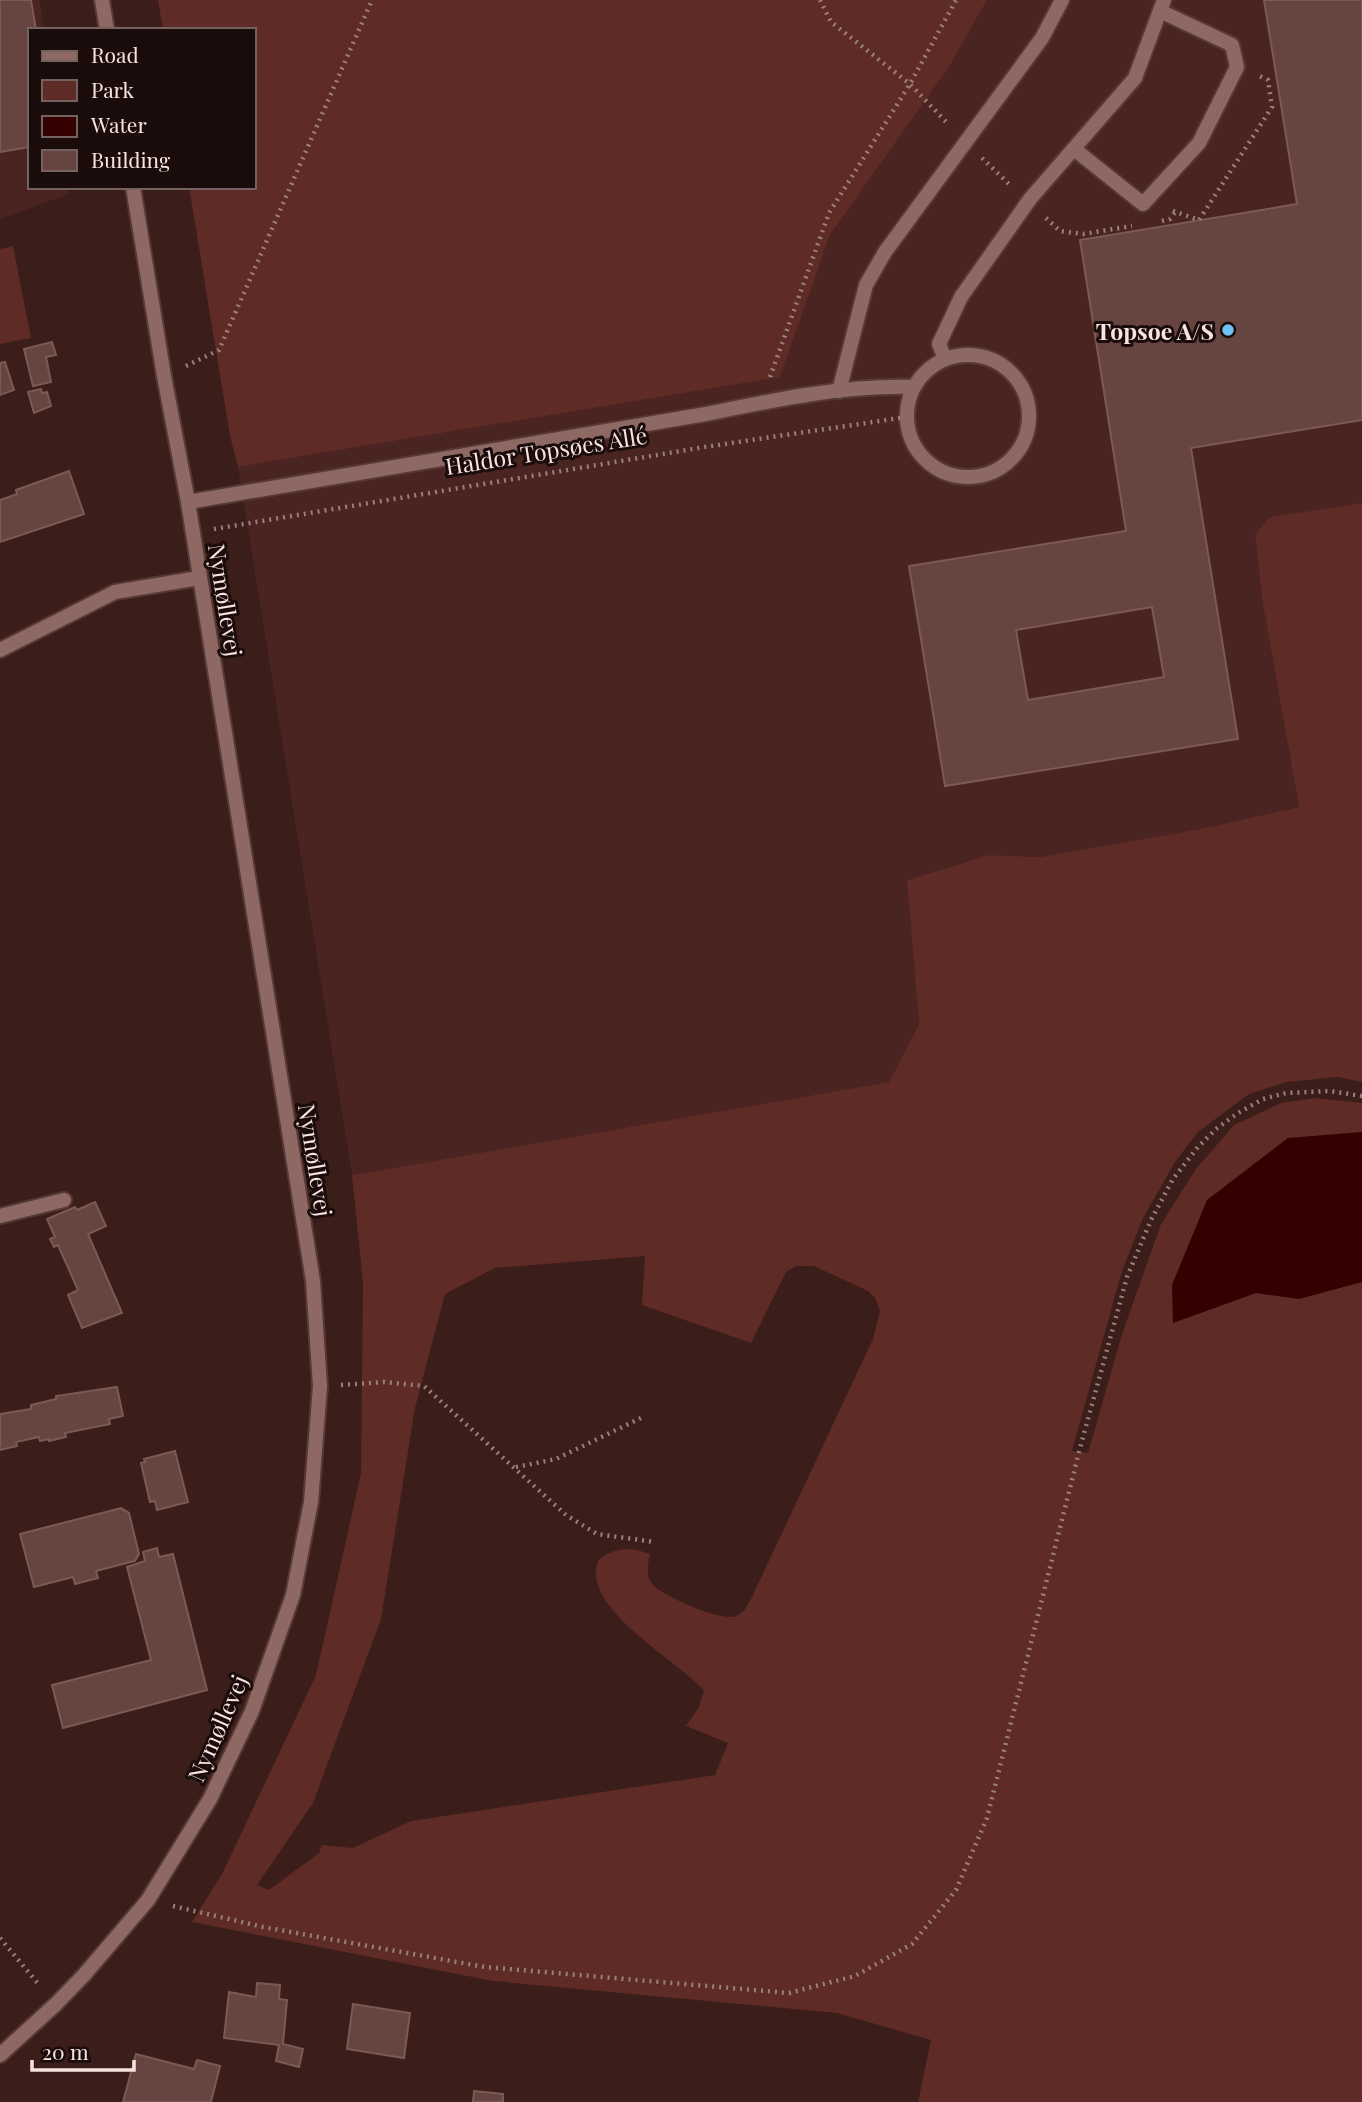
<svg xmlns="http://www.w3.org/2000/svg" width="1362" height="2102" font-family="'Playfair Display',serif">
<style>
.built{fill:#4a2420}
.green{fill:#5e2b26;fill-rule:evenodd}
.water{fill:#350000}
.building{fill:#66443f;stroke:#7d5954;stroke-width:2;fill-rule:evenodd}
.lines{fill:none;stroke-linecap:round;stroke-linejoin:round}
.service-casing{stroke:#563935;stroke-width:18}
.minor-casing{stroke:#563935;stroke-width:18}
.tertiary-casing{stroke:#563935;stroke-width:18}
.path{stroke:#9a807c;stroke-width:4.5;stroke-dasharray:2 5;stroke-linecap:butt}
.service{stroke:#8e6863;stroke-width:14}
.minor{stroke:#8e6863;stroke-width:14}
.tertiary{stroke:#8e6863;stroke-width:14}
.poi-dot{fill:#70c2f4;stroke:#190c0a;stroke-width:2.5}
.labels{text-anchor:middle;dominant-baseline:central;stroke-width:6;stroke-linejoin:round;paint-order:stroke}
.poi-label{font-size:23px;font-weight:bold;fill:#f9e3e0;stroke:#190c0a;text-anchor:end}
.street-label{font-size:23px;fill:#f9e3e0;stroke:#190c0a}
</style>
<rect width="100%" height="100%" fill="#3b1d19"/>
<g class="built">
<path d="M0,0H40L44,30H30V187H68L69,194L0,219Z"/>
<path d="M987,0H1362V503L1270,517L1255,534L1262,599L1299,807L1200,829L1040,857L989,855L907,880L919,1024L889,1082L352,1175L238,467L780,377L830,235L949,67Z"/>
</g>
<g class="green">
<path d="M158,0H987L949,67L830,235L780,377L238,467L230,436L189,187H254V30H163Z"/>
<path d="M13,246L31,338L0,344V249Z"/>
<path d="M1362,503V1082L1338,1077L1287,1082L1249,1094L1198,1132L1175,1162L1143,1218L1122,1271L1072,1451L1088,1453L1122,1334L1161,1224L1196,1169L1234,1125L1281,1103L1315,1098L1362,1103V2102H918L931,2040L837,2013L493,1981L192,1922L223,1872L316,1675L361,1473L363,1284L352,1175L889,1082L919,1024L907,880L989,855L1040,857L1200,829L1299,807L1262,599L1255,534L1270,517ZM645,1256L642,1305L751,1343L786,1272L796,1266H814L868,1291L875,1298L880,1311L873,1339L751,1599C747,1606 744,1613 736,1616C722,1622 665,1597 654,1586C645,1577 648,1564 650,1554C630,1546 615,1547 598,1560C597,1565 595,1572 596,1577C601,1618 676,1661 704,1690L699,1707L686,1726L728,1743L715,1775L411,1821L353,1848L322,1845L319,1853L269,1890L257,1885L313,1803L381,1619L415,1408L445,1294L495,1268Z"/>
</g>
<path class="water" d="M1362,1132V1282L1299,1299L1256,1293L1173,1323L1172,1285L1207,1200L1288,1138Z"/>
<g class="building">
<path d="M0,0H31L36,30H30V147L0,152Z"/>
<path d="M1264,0H1362V420L1191,448L1238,739L945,786L909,566L1126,531L1080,240L1297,204ZM1152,607L1164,677L1028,700L1016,630Z"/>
<path d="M52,342L56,355L46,357L51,382L33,386L24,349Z"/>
<path d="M5,362L14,390L0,395V363Z"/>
<path d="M41,389L42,393L47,392L51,406L34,413L28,392Z"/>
<path d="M69,471L84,514L0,542V500L17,494L16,490Z"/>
<path d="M95,1202L106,1226L88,1234L122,1313L82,1328L68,1295L78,1290L58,1245L54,1247L50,1239L55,1237L47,1219L75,1207L77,1210Z"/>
<path d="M117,1387L123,1416L109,1419L110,1424L65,1433L66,1437L49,1441V1439L40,1441L39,1437L16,1442L17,1446L0,1450V1414L31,1409V1405L56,1399V1396Z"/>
<path d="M175,1451L188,1502L157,1510L155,1501L150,1502L141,1463L145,1462L144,1459Z"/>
<path d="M121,1508L129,1513L139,1554L135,1561L96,1571L98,1578L75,1584L73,1577L34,1587L20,1534Z"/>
<path d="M157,1548L159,1557L173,1554L207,1690L63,1728L52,1685L151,1660L127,1567L145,1561L143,1552Z"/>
<path d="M257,1983L280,1985L279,1999L287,2000L283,2044L303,2049L299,2067L276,2061L279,2045L224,2038L229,1992L256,1997Z"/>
<path d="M353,2004L410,2013L404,2058L347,2049Z"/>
<path d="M136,2054L194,2069L197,2060L220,2066L211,2102H123Z"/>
<path d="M474,2091L503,2094V2102H473Z"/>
</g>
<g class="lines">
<g class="service-casing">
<g id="service">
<path d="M1074,149L1143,204L1199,143L1237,67L1232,45L1160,11"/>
<circle cx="968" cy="416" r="61"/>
<path d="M945,359L939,344L961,297L1030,199L1135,78L1164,0"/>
<path d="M839,391L866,285L885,252L1042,38L1062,0"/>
<path d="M188,502L706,414C774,400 844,385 913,387"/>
</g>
</g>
<g class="minor-casing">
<g id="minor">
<path d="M0,650L115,592L199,578"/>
<path d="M0,1216L64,1200"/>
</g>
</g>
<g class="tertiary-casing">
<g id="tertiary">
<path d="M102,0L107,30"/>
<path d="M0,2055L56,2004L84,1975L148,1900L210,1799L252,1711L293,1595L311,1502L320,1386L313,1281L188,502L164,376L133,187"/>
</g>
</g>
<g class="path">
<path d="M820,0L831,22L910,84L949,125"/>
<path d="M982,158L1011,186"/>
<path d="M1173,211L1199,220L1272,107L1268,80L1257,75"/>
<path d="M1046,218L1060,231L1083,234L1132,226"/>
<path d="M1162,221L1170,219L1175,212"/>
<path d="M186,366L219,350L372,0"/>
<path d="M770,377L829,213L910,84L956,0"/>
<path d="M214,529L711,446L907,417"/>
<path d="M341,1385L384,1382L424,1386L566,1515L597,1534L655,1542"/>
<path d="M516,1467L556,1459L643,1417"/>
<path d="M173,1906L263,1927L485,1967L789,1993L855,1976L912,1944L956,1890L987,1818L1079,1452L1127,1277L1151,1220L1173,1179L1198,1147L1216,1129L1238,1113L1263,1099L1286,1093L1330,1091L1362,1096"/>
<path d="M0,1938L40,1986"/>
</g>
<use href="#service" class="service"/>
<use href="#minor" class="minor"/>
<use href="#tertiary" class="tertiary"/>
</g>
<circle class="poi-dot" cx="1228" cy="330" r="7"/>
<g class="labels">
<g class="poi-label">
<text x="1214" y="330">Topsoe A/S</text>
</g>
<g class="street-label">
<text transform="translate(546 450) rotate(-9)">Haldor Topsøes Allé</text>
<text transform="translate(226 600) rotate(81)">Nymøllevej</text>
<text transform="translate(316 1160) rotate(81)">Nymøllevej</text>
<text transform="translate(217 1728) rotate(-66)">Nymøllevej</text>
</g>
</g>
<rect x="28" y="28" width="228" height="161" fill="#190c0a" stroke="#736260" stroke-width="2"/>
<rect x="42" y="51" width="35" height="10" fill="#8e6863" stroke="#736260" stroke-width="2"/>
<text x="91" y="63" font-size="21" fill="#f9e3e0">Road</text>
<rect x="42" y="80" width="35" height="21" fill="#5e2b26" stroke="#736260" stroke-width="2"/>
<text x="91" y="98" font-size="21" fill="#f9e3e0">Park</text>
<rect x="42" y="116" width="35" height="21" fill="#350000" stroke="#736260" stroke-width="2"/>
<text x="91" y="133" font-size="21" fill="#f9e3e0">Water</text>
<rect x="42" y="150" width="35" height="21" fill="#66443f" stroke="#736260" stroke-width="2"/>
<text x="91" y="168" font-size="21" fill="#f9e3e0">Building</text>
<path d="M32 2060v10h102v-10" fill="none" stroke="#f9e3e0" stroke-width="3.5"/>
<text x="42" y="2060" font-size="21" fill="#f9e3e0" stroke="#190c0a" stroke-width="5" paint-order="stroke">20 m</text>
</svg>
